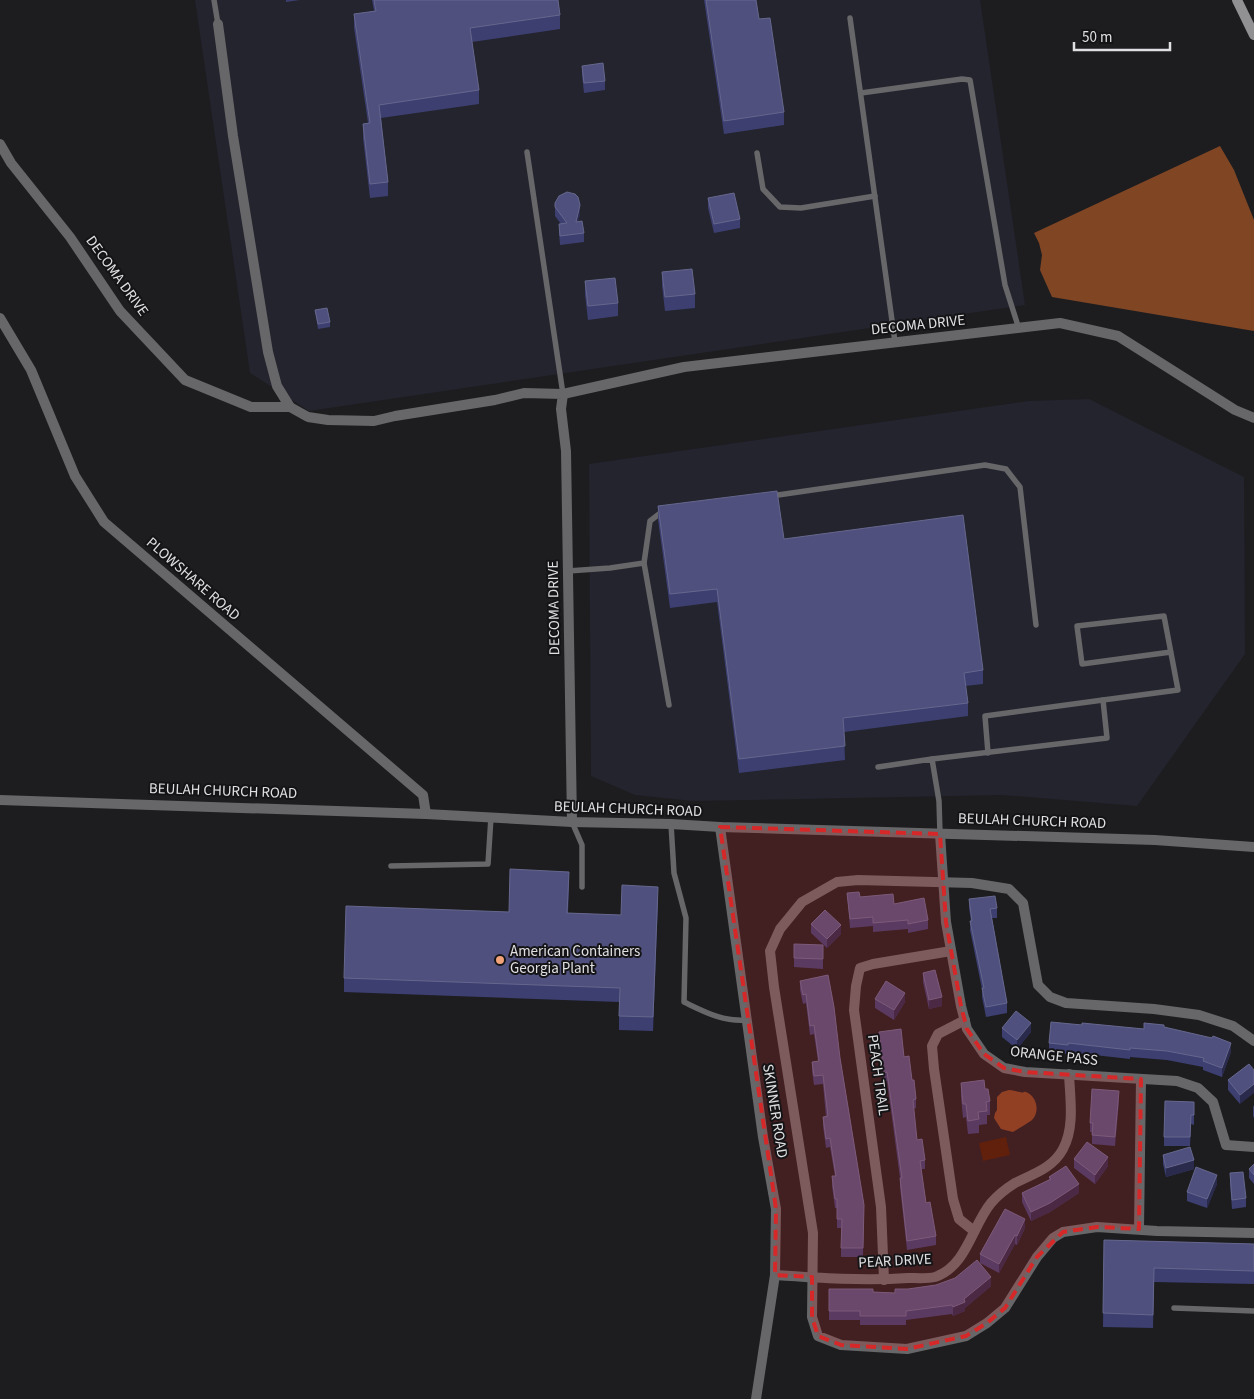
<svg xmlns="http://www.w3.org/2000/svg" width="1254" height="1399" font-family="'Source Sans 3',sans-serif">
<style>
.built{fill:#23242d}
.green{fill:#441e06}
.water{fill:#804624}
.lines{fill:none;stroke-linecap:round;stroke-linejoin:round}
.service{stroke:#676769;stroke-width:5.5}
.minor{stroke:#676769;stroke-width:10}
.tertiary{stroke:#676769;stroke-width:10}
.secondary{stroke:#919194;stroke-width:10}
.wall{fill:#3d3f71}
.shaded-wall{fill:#292a4c}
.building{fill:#4f507e;stroke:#66678d}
.marked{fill:#d62828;fill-opacity:0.2;stroke:#d62828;stroke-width:4;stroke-dasharray:10 6;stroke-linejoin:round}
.poi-dot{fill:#f0a279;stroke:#141417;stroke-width:2}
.labels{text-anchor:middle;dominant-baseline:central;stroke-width:4;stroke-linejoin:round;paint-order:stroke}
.street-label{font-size:15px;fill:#e0e0e2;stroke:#141417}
.poi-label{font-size:15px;fill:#e0e0e2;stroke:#141417;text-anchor:start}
</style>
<rect width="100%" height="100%" fill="#1d1d20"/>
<g class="built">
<path d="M195,0H980L1025,305L309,411L250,373Z"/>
<path d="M1089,399L1244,477L1245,654L1137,806L1003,795L693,801L635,795L591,776L589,464L1029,401Z"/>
</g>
<path class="green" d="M1006,1137L1010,1155L983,1161L979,1143Z"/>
<g class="water">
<path d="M1220,146L1234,170L1254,220V331L1052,297L1040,270L1042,255L1039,243L1034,233Z"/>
<path d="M1009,1090C1014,1090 1017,1092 1020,1092C1026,1094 1021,1090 1028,1093C1037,1098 1040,1112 1032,1120C1030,1122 1016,1130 1013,1132L1001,1129L994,1118L995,1113L997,1110V1097L1002,1092Z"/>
</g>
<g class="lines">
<g class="service">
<path d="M214,0L218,24"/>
<path d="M850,18L895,342"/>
<path d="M861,93L962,79L970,80L1005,285L1019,329"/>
<path d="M527,152L563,394"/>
<path d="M757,153L763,189L780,207L801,208L875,196"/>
<path d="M771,496L985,465L1006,469L1020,487L1036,625"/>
<path d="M644,563L669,705"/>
<path d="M568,571L610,568L644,563L650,521L663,511"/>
<path d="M988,753L985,716L1103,700"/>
<path d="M932,759L1107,738L1103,700L1178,690L1164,616L1077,626L1082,664L1171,652"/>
<path d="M878,767L932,759L939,801L940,834"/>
<path d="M572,822L582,845V887"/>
<path d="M671,824L674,873L686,918L684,1002C705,1012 723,1022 747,1020"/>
<path d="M391,866L488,864L491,817"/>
<path d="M1174,1308L1254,1311"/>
</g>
<g class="minor">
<path d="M218,24L233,136L268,352L277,386L290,407L308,417L328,420L374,421L395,416L495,400L524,393L563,394L561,409L566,451L572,822"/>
<path d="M0,144L11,163L70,237L120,311L185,380L251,407H290"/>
<path d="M0,318L31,370L75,476L104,522L423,795L426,814"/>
<path d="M563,394L684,367L1060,323L1118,336L1235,410L1254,418"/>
<path d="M940,834L946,922L961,1006L967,1029L984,1054L1004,1068L1025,1072L1177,1081L1198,1088L1213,1102L1226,1145L1254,1147"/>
<path d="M965,1020L938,1034L932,1046L934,1069L953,1199L959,1219L974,1231"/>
<path d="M1254,1041L1233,1026L1199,1015L1154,1009L1066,1003L1050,997L1038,985L1023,903L1009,889L972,883L858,880L837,882L802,902L780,929L770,951L774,987L813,1233L812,1317L818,1336L841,1345L907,1349L966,1336L987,1323L1005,1308L1037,1257L1053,1238L1063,1232L1097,1227L1157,1231L1254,1233"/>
<path d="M1139,1229L1141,1079"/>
<path d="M775,1275C819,1278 864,1281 908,1278C916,1278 927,1279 935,1277C967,1266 972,1226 991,1203C997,1196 1007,1188 1015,1183C1033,1174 1053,1168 1063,1149C1075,1127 1070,1098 1069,1074"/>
<path d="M884,1280L881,1207L854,1010L856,986L860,968L873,964L951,951"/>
</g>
<g class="tertiary">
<path d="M0,800L426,814L572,822L671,824L720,827L1155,840L1254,847"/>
<path d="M720,827L763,1137L776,1209L775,1275L756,1399"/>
</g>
<path class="secondary" d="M1237,0L1254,35"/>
</g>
<g class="wall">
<path d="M286,0H300L286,2Z"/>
<path d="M372,0H558L560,15V29L472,42L479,90V104L381,118L388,182V196L370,198L363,138V124L368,123L354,28V14L374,11Z"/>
<path d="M704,0H756L759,19L784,112V125L724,134Z"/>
<path d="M582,66L605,81V90L584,93L582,75Z"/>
<path d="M708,198L740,219V228L714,233L708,208Z"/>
<path d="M555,203L580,214L578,222L584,233V242L560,245L559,233V224H561L555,216Z"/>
<path d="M662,272L695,294V308L665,311L662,286Z"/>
<path d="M585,281L618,303V316L588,320L585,295Z"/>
<path d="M315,310L330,322V327L318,329Z"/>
<path d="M658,506L784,539L983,670V684L965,686L968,703V716L844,732L845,760L739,773L717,602L670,608L658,520Z"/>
<path d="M569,885L568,913L621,915L658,900L653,1031L619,1030V1002L344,992V978L509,912Z"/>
<path d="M847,893L928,920V929L908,933V929L873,932V926L850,928Z"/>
<path d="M969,899L997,908V918H992L1007,1003V1013L986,1017L982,997V989L970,930L971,921L969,908Z"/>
<path d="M811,924L841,934L827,948L811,933Z"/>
<path d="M823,954V969L794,967V958Z"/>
<path d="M923,973L942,1006L929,1009L923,982Z"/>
<path d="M800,981L840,1058L864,1205L863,1257H841V1228H837V1208H835L832,1186V1176H835L830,1147L826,1148L823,1126V1117H826L823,1084L814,1085L812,1071V1062L818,1061L814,1034L810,1035L806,1003L803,1004L800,990Z"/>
<path d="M875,999L905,1002L894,1020L875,1008Z"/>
<path d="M1002,1028L1031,1032L1017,1049L1002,1037Z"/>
<path d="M1164,1028L1231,1052L1222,1077L1203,1070V1067L1167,1060L1130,1057V1059L1068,1052V1054L1049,1052V1043L1144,1029Z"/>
<path d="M879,1032L904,1057L912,1080L916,1099V1108L913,1109L917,1140L925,1160V1169H921L926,1203L936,1236V1245L907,1250L900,1187V1178L887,1081L884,1082L879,1041Z"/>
<path d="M1249,1064L1240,1104L1228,1090V1080Z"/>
<path d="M961,1083L985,1089L990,1101V1115H987V1124L979,1125V1133L968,1134L966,1117L963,1118L961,1097Z"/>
<path d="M1119,1100L1115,1146L1092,1144V1132H1090V1123Z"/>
<path d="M1194,1102V1125L1191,1124L1190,1146H1164V1137Z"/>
<path d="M1253,1106H1254V1118L1253,1116Z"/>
<path d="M1163,1155L1194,1169L1166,1177L1163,1164Z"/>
<path d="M1074,1159L1108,1166L1095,1184L1074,1168Z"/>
<path d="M1254,1164V1184L1249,1178V1169Z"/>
<path d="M1230,1173L1246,1198V1207L1232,1209L1230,1183Z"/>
<path d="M1049,1177L1079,1193L1050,1212L1031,1221L1022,1202V1193L1049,1180Z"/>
<path d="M1217,1184L1207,1208L1187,1201V1192Z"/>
<path d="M1025,1228L1017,1245L1015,1244L999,1273L980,1263V1254Z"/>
<path d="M1104,1240L1254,1244V1284L1154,1282L1153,1328L1103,1327Z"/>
<path d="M991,1286L965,1308V1311L953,1316L952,1314L906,1320V1325H860V1320H829V1289L873,1292L895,1293L908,1289Z"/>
</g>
<g class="shaded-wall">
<path d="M580,205V214L576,231V222Z"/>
<path d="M658,887V900L653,1031V1017Z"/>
<path d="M841,925V934L827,948V939Z"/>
<path d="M905,993V1002L894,1020V1010Z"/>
<path d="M942,997V1006L929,1009V1000Z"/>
<path d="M1031,1023V1032L1017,1049V1040Z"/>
<path d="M1231,1043V1052L1222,1077V1068Z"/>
<path d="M1254,1084V1093L1240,1104V1095Z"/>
<path d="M1119,1091V1100L1115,1146V1137Z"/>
<path d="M1108,1157V1166L1095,1184V1175Z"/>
<path d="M1194,1160V1169L1166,1177V1168Z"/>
<path d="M1217,1175V1184L1207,1208V1199Z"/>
<path d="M1079,1184V1193L1050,1212L1031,1221V1212Z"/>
<path d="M1025,1219V1228L1017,1245V1236Z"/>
<path d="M1015,1235V1244L999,1273V1264Z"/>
<path d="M991,1277V1286L965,1308V1311L953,1316V1307L964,1299Z"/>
</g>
<g class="building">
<path d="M374,0H558L560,15L470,28L479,90L379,105L388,182L370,184L363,124L370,123L354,14L376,11Z"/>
<path d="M706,0H756L759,19L770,18L784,112L724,121Z"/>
<path d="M603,63L605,81L584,83L582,66Z"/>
<path d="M567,192L575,194L578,197L580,205L576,222L582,221L584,233L560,236L559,224L567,223L555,207V203L559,196Z"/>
<path d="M734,193L740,219L714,224L708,198Z"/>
<path d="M692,269L695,294L665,297L662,272Z"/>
<path d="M615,278L618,303L588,306L585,281Z"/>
<path d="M327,308L330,322L318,324L315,310Z"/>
<path d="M777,491L784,539L963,515L983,670L964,673L968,703L843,718L845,746L739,759L717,589L670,594L658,506Z"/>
<path d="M510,869L569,872L567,913L621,915L622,885L658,887L653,1017L619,1016L620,988L344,978L346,906L509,912Z"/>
<path d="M859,892L860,897L893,894L894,904L924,898L928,920L908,924V920L873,923V917L850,919L847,893Z"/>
<path d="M995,896L997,908L990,909L1007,1003L986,1007L982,988H984L970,921H972L969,899Z"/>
<path d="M825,910L841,925L827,939L811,924Z"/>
<path d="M794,944L823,945V959L794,958Z"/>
<path d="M935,970L942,997L929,1000L923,973Z"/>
<path d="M828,975L834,1007L840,1058L864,1205L863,1248H841L842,1219H837V1199H835L832,1176H836L830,1138L826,1139L823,1117L828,1116L823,1075L814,1076L812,1062L819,1061L814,1025L810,1026L806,994L803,995L800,981Z"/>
<path d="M886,981L905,993L894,1010L875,999Z"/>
<path d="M1016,1011L1031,1023L1017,1040L1002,1028Z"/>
<path d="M1051,1022L1082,1025V1023L1144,1029V1023L1164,1025V1027L1212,1038L1213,1036L1231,1043L1222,1068L1203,1061L1204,1058L1167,1051L1130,1048V1050L1068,1043V1045L1049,1043Z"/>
<path d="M901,1029L904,1057L909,1056L912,1080H914L916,1099L913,1100L917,1140L922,1139L925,1160L920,1161L926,1203L930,1202L936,1236L907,1241L900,1178H902L887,1072L884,1073L879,1032Z"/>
<path d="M1249,1064L1254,1070V1084L1240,1095L1228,1080Z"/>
<path d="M984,1080L985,1089H988L990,1101L986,1102L987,1111L978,1112L979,1119L968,1121L966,1104H963L961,1083Z"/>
<path d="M1092,1089L1119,1091L1115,1137L1092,1135L1093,1123H1090Z"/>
<path d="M1165,1101L1194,1102V1115H1191L1190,1137H1164Z"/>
<path d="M1087,1142L1108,1157L1095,1175L1074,1159Z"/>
<path d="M1190,1147L1194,1160L1166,1168L1163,1155Z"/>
<path d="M1254,1164V1175L1249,1169Z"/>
<path d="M1066,1166L1079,1184L1050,1203L1031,1212L1022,1193L1051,1179L1049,1177Z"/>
<path d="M1196,1167L1217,1175L1207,1199L1187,1192Z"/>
<path d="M1243,1172L1246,1198L1232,1200L1230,1173Z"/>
<path d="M1005,1209L1025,1219L1017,1236L1015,1235L999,1264L980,1254Z"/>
<path d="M1104,1240L1254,1244V1271L1154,1268L1153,1315L1103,1313Z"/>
<path d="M977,1260L991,1277L964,1299L965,1302L953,1307L952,1305L906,1311V1316H860V1311H829V1289H873V1292L895,1293V1289H908L936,1285L955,1278Z"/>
</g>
<path class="marked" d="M720,827L940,834L946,922L961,1006L967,1029L984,1054L1004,1068L1025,1072L1141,1079L1139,1229L1097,1227L1063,1232L1037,1257L1005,1308L987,1323L966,1336L907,1349L841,1345L818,1336L812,1317V1277L775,1275L776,1209Z"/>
<circle class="poi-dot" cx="500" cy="960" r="5"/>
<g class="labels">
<g class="street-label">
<text transform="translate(117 276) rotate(54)">DECOMA DRIVE</text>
<text transform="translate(918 325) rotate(-6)">DECOMA DRIVE</text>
<text transform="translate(193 579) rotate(41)">PLOWSHARE ROAD</text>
<text transform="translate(554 608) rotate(-91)">DECOMA DRIVE</text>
<text transform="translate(223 791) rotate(2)">BEULAH CHURCH ROAD</text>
<text transform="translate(628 809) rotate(2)">BEULAH CHURCH ROAD</text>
<text transform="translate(1032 821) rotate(2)">BEULAH CHURCH ROAD</text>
<text transform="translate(1054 1056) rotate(6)">ORANGE PASS</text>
<text transform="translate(878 1075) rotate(82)">PEACH TRAIL</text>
<text transform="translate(775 1111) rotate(81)">SKINNER ROAD</text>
<text transform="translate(895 1261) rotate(-3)">PEAR DRIVE</text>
</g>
<g class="poi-label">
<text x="510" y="951">American Containers<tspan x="510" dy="17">Georgia Plant</tspan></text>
</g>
</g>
<path d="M1074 42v8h96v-8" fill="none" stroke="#e0e0e2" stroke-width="2.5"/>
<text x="1082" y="42" font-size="15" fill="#e0e0e2" stroke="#141417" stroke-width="4" paint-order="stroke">50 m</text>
</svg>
